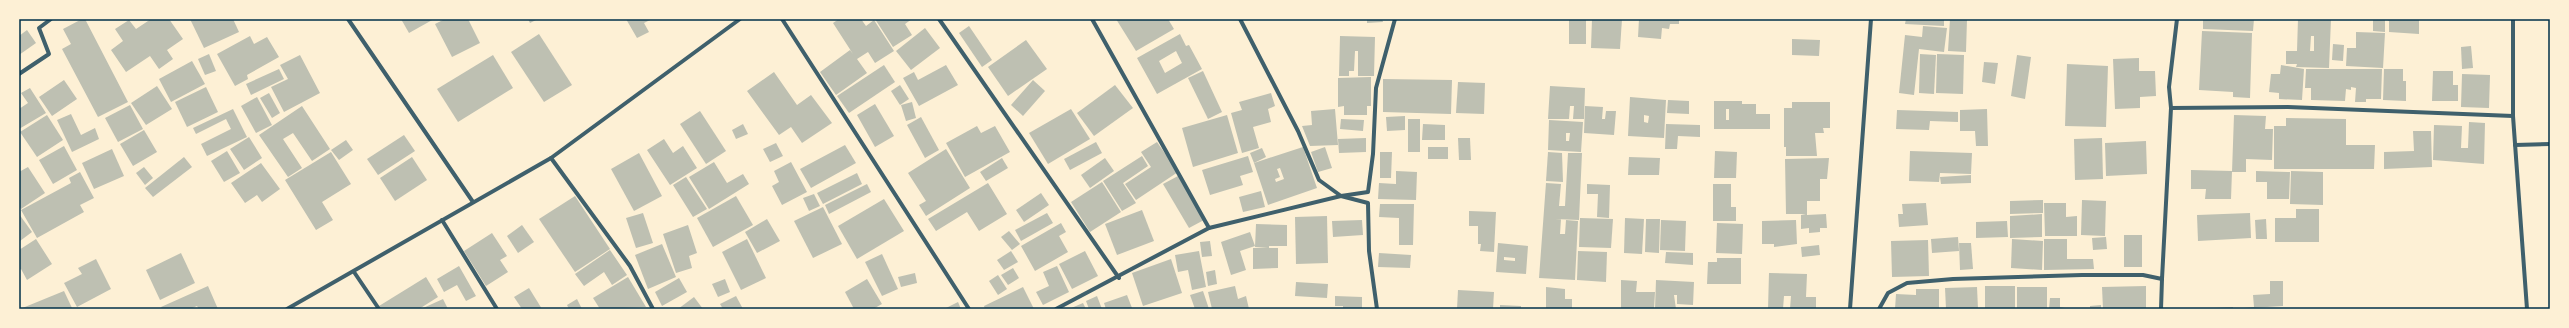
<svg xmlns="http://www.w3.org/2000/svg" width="2569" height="328" font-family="Bitter,serif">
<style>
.building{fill:#bec0b2;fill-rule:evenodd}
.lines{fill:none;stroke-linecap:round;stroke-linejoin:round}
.minor{stroke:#3f606c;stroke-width:4}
.neatline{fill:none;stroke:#003049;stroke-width:1.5}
</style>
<rect width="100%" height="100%" fill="#fdf0d5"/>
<g class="building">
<path d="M82,19H85L128,102L98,117L62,49L71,44L63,29Z"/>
<path d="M151,19H169L183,39L167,50L173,59L159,69L150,56L126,72L111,50L123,41L115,29L129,20L136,29Z"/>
<path d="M190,19H233L239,32L204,48Z"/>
<path d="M401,19H434L409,33Z"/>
<path d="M445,19H468L480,43L452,57L435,24Z"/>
<path d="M528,19H538L530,23Z"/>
<path d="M626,19H652L644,23L649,32L637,38Z"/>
<path d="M839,19H861L866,26L874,20L894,51L875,63L868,52L857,59L867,73L836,95L820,72L850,50L853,54L833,23Z"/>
<path d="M875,19H912L905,24L912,35L893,47Z"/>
<path d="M1116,19H1168L1174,29L1136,51Z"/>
<path d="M1367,19H1382L1383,22L1367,23Z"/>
<rect x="1569" y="19" width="17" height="25"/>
<path d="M1592,19H1622L1620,49L1591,48Z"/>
<path d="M1639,19H1679V24H1670L1669,29L1662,28L1661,39L1638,37Z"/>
<path d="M1906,19H1944V26L1905,24Z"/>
<path d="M1950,19H1967L1966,52L1948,51Z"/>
<path d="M2203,19H2254L2253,31L2203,29Z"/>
<path d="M2298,19H2331L2329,68L2296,67L2297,64H2286V51H2297ZM2311,36H2314V51H2310Z"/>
<path d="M2373,19H2385V32L2373,31Z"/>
<path d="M2386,19H2419V34L2389,32V21Z"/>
<path d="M969,26L992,60L982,67L959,33Z"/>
<path d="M1923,26L1947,28L1944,52L1919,49L1914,95L1899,93L1905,35L1922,37Z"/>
<path d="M925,28L940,48L911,70L896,51Z"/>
<path d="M27,30L36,43L19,55V36Z"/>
<path d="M2202,31L2252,33L2250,98L2233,97V92L2199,90Z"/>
<path d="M2356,32L2385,33L2383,68L2346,66L2347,48H2356Z"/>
<path d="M539,34L572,85L544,102L511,52Z"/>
<path d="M1180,34L1186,46L1189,45L1202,69L1157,94L1137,58ZM1176,51L1182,63L1165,73L1159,61Z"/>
<path d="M250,36L254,44L267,37L279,57L247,75L248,79L235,86L217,54Z"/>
<path d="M1340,36L1375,37L1374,76H1358V51H1355L1354,71H1349V76H1339Z"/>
<path d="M1792,39L1820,40L1819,56L1792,55Z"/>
<path d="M1026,40L1047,69L1008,96L988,67Z"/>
<path d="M2333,44L2344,45L2343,61L2332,60Z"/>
<path d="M2471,46L2473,68L2462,69L2461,47Z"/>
<path d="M209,54L216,71L205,75L198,59Z"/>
<path d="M1920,54L1936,55L1934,94L1919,93Z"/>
<path d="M1937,54L1964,55L1963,94L1936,93Z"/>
<path d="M300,55L320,93L284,112L271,87L288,79L280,65Z"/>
<path d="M493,55L513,88L458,122L437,89Z"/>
<path d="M2017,55L2031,57L2025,99L2011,96Z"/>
<path d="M2139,58V71H2155L2156,96L2140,97V108L2115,109L2113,59Z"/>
<path d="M192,61L205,84L171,102L159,79Z"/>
<path d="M1984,62L1998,63L1995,84L1982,82Z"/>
<path d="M2067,64L2108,66L2106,127L2065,126Z"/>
<path d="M884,65L895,82L849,113L837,96Z"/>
<path d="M946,65L958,85L919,106L903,78L914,72L918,80Z"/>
<path d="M2281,65L2304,69L2302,100L2279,99V93L2269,92L2271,74H2280Z"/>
<path d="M279,69L284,79L251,95L246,84Z"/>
<path d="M2306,69H2382L2381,99H2366V102H2355L2356,88L2351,87V90L2346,89L2345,101L2311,100V88H2305Z"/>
<path d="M2384,69H2403V81H2406V101L2383,100Z"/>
<path d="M1203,71L1222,112L1208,119L1188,78Z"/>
<path d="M2433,71H2453V85H2458V101H2432Z"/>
<path d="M774,72L797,105L811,95L832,123L802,143L791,127L779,135L747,91Z"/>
<path d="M2462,74L2490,75L2489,108L2461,107Z"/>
<path d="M1371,77V106H1367V115H1344V106L1338,107V78Z"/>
<path d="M1383,79L1452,80L1451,114L1383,112Z"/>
<path d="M64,80L77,99L52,116L39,97Z"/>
<path d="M1033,80L1045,91L1023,116L1011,105Z"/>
<path d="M1458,82L1485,83L1484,114L1456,113Z"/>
<path d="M900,85L909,99L900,105L891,91Z"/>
<path d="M1115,85L1133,108L1094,136L1077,113Z"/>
<path d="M157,86L172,109L146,125L131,103Z"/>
<path d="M1550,86L1585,88L1584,119H1573L1574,106H1570L1569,119H1548Z"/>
<path d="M206,87L218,112L187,127L175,102Z"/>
<path d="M30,88L46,113L19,129V109L28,103L21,93Z"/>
<path d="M269,93L280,113L272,118L260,98Z"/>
<path d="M1271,93L1275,106L1268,109L1271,122L1253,127L1259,148L1242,153L1231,113L1242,110L1239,102Z"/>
<path d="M257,97L272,125L256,133L241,106Z"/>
<path d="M1630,97L1666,100L1664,138L1628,136ZM1644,115L1649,116L1648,123L1644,122Z"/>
<path d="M1668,100L1689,101V114L1667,113Z"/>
<path d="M1714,101H1742V129H1714ZM1726,109H1729V120H1726Z"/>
<path d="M912,102L916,118L906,121L901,105Z"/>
<path d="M1792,102H1830V128H1823L1824,133H1815L1817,156H1786V147H1784V108H1792Z"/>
<path d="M875,104L894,136L875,147L857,115Z"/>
<path d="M1742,104H1756V114H1770V129H1742Z"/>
<path d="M130,105L143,129L118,142L105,118Z"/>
<path d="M302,106L330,149L312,161L293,133L283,139L302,168L288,177L259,135Z"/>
<path d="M1585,106L1603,107L1602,119H1605L1606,111H1616L1614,135L1584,133Z"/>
<path d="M233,109L247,137L207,156L201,144L231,129L226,119L196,134L193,128Z"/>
<path d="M1071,109L1090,139L1048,164L1029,133Z"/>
<path d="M1335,109L1338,145L1310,146L1302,126L1312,125L1311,111Z"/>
<path d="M1987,109L1988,146H1976L1975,131H1960V110Z"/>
<path d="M1897,110L1958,112V122L1930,121L1929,130L1896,129Z"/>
<path d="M700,111L726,151L706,164L680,124Z"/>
<path d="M71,114L81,135L95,128L99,139L72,152L57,120Z"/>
<path d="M47,115L63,140L37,157L20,132Z"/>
<path d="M1227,115L1238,153L1193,167L1182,128Z"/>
<path d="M2234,115L2266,116L2265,129H2273L2272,160L2246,159V172H2232Z"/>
<path d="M1405,116V130L1387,131L1386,117Z"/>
<path d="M921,117L939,150L925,158L907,125Z"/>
<path d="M2286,118L2346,119V145H2375L2374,169H2274V126H2286Z"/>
<path d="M1341,119L1364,120L1363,131L1340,129Z"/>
<rect x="1408" y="119" width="12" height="33"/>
<path d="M1549,120L1583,122L1581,152L1548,150ZM1566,133H1570L1569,141H1566Z"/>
<path d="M2469,122L2485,123L2484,164L2433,160L2434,125L2462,126L2461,148H2468Z"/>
<path d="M743,124L748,134L736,139L732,130Z"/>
<path d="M1423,124L1445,125V140H1422Z"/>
<path d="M1666,124L1700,125V137L1678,136L1677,149H1665Z"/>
<path d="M977,126L981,133L995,126L1010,152L965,177L946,143Z"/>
<path d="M144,130L157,152L133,166L120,144Z"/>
<path d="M2413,131H2431L2432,167L2384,169V152L2414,151Z"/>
<path d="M404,135L415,151L378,175L367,159Z"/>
<path d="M249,137L262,158L244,170L230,149Z"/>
<path d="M1366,138V152L1339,153L1338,139Z"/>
<path d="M1458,138H1470L1471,160H1459Z"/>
<path d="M2102,138L2103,179L2075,180L2074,139Z"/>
<path d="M664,139L673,153L683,146L697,168L670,185L647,150Z"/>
<path d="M346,140L353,150L339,160L331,150Z"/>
<path d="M2146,141L2147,174L2106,176L2105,143Z"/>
<path d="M1096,142L1102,153L1070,170L1064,159Z"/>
<path d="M1157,142L1178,172L1136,200L1125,184L1151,167L1141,152Z"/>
<path d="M776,143L783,156L770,162L763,149Z"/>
<path d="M845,145L856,163L811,188L800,169Z"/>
<path d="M64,146L77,170L53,184L39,160Z"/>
<path d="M1303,147L1317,188L1268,205L1254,163ZM1280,168L1284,179L1276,182L1275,179L1280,177L1277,169Z"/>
<path d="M1325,147L1332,168L1318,172L1311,152Z"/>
<rect x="1428" y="147" width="20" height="12"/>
<path d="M1262,148L1266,157L1254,163L1250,153Z"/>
<path d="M112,149L124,176L94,189L82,163Z"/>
<path d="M946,149L970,188L926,216L919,205L926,201L908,173Z"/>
<path d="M227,151L240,173L224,182L211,161Z"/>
<path d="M1715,151L1737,152L1736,178H1714Z"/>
<path d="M1910,151L1972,153L1971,174L1940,173L1939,182L1909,181Z"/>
<path d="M331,152L351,184L322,202L333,220L316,230L285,180Z"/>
<path d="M1380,152H1392L1391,178H1380Z"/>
<path d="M1548,152L1562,153L1563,182L1546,181Z"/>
<path d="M639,153L662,196L634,211L611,169Z"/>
<path d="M1568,153H1582L1579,220L1555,219H1561L1560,234H1565L1566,220L1578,221L1575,280L1539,278L1546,183L1561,184L1559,206H1565Z"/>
<path d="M1142,156L1148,166L1123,183L1136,203L1122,211L1103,181Z"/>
<path d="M1248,156L1253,172L1240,176L1243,185L1210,195L1202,170Z"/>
<path d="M184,157L192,167L153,197L145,188Z"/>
<path d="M412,157L427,180L395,201L380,178Z"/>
<path d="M1629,157L1660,158L1659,175H1628Z"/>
<path d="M1002,158L1008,168L986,181L980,172Z"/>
<path d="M1105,158L1114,171L1090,188L1081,175Z"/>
<path d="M1829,158L1827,179H1820V201H1807V215L1826,214L1827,228H1820V232L1809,233V228L1801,229V215L1806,214H1786L1785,159Z"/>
<path d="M714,162L727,183L743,174L749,184L709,209L689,177Z"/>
<path d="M791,162L807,192L782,205L772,186L779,182L774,171Z"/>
<path d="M261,163L280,189L262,202L257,195L245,203L231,183Z"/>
<path d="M28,167L45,193L21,209L19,205V172Z"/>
<path d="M144,167L153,178L145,185L136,173Z"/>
<path d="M2191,170L2232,171L2231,199H2205L2206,189H2191Z"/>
<path d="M1396,171L1417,172L1416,200L1378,199L1379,183L1396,184Z"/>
<path d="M2256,171L2290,172L2289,199H2267V182H2256Z"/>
<path d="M2291,171L2323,172V205L2290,204Z"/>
<path d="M80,172L94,198L80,205L84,212L37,238L21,210L71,183L69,178Z"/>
<path d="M857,173L862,184L823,204L817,193Z"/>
<path d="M1971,175V183L1941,184L1940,177Z"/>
<path d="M1178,176L1204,220L1189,228L1163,184Z"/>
<path d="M686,177L707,209L693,217L673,185Z"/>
<path d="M1102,182L1121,212L1090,232L1071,202Z"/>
<path d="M988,183L1007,214L979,231L967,212L936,231L928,219Z"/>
<path d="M867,184L871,192L829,214L825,205Z"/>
<path d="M1587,184L1610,185L1609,218L1597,217L1598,194H1587Z"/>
<path d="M1713,184H1731V207H1736V221H1713Z"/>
<path d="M1261,191L1265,207L1243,212L1239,197Z"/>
<path d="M1041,193L1049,205L1024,222L1016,210Z"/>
<path d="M814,194L820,206L809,211L803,198Z"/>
<path d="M575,196L610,249L575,272L539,219Z"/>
<path d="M736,196L753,225L713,247L697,218Z"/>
<path d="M884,199L904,231L857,259L838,226Z"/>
<path d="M2043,200V213L2010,214V201Z"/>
<path d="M2082,200L2106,201L2105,236L2081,235Z"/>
<path d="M1926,203L1928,225L1899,227L1898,214H1903L1902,204Z"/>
<path d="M2044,203H2066V217L2077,216V236H2045Z"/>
<path d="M1380,204H1414L1413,245H1399V218L1379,217Z"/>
<path d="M823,207L842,244L813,258L794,221Z"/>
<path d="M2296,209H2319V242H2275V218H2296Z"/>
<path d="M1142,210L1154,241L1117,255L1105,224Z"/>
<path d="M1469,211L1496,212L1494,252L1480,251L1481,244H1478V226H1469Z"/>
<path d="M643,213L653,243L636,248L626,218Z"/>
<path d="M1047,213L1053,223L1021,241L1015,230Z"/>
<path d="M2250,213L2251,238L2198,241L2197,215Z"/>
<path d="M19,214L32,232L20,241L19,240Z"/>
<path d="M2042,214V237L2010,238V216Z"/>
<path d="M1327,216L1328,263L1296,264L1295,217Z"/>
<path d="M1580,218L1613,219L1611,248L1579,247Z"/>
<path d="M1625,218L1644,219L1642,254L1624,253Z"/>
<path d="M767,219L780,241L757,253L745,232Z"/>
<path d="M1646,219H1660L1659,253L1645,252Z"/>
<path d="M2266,219L2267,239H2256L2255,220Z"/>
<path d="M1362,220L1363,235L1333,237L1332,221Z"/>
<path d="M1661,220L1686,221L1685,251L1660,250Z"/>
<path d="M1796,220L1797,244L1774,247V244H1762V221Z"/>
<path d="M2007,221L2008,237L1976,238V222Z"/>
<path d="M1061,223L1066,232L1059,236L1068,252L1035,271L1021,246Z"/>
<path d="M1717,223L1743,224L1742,254L1716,253Z"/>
<path d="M1256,224L1287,225V246H1269V248H1278V268L1253,269V248H1268L1255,247Z"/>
<path d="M522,225L534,242L518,253L507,236Z"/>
<path d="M688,225L697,253L689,256L692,268L676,273L663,234Z"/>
<path d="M1009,231L1020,244L1012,250L1001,237Z"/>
<path d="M1250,232L1255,246L1240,251L1246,270L1231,275L1221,242Z"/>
<path d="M492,233L507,256L500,260L508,272L486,286L464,251Z"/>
<rect x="2124" y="235" width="18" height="32"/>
<path d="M1958,237L1959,251L1932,253L1931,239Z"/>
<path d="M2106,237L2107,249L2093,250L2092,238Z"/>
<path d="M36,239L52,264L27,280L21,269L19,270V250Z"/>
<path d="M747,239L766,278L741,290L722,252Z"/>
<path d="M2012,239L2043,241L2042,270L2011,268Z"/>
<path d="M2044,239H2067V259H2093L2094,269L2044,270Z"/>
<path d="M1928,240L1929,276L1892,277L1891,241Z"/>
<path d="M1210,241L1212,256L1202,257L1200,242Z"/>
<path d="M1498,243L1528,246L1526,274L1496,272ZM1504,257L1515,258V261L1504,260Z"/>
<path d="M1959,243H1971L1973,269L1960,270Z"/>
<path d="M662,244L676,277L648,289L635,255Z"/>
<path d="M1819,245L1820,255L1802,257L1801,247Z"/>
<path d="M610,250L627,275L612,285L604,272L584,286L575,274Z"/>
<path d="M1011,251L1018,262L1004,270L997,260Z"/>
<path d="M1085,251L1098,276L1072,289L1059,264Z"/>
<path d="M1199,251L1206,287L1192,290L1188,270L1178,272L1175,255Z"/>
<path d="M1578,251L1607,252L1606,282L1577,280Z"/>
<path d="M1666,252L1693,253V265L1665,263Z"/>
<path d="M181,253L195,283L160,300L146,270Z"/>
<path d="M1379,253L1411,255L1410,268L1378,267Z"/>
<path d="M882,254L898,289L882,296L865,262Z"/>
<path d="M1717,258H1741V284H1707L1708,262H1717Z"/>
<path d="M96,259L111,289L77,307L64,283L82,274L78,268Z"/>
<path d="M1171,259L1182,293L1143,306L1132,273Z"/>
<path d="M459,266L476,296L466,301L457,285L444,292L437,279Z"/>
<path d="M1057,266L1069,292L1043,305L1036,292L1049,286L1043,272Z"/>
<path d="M1013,268L1019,278L1008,285L1001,275Z"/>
<path d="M1215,270L1217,284L1208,286L1206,272Z"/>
<path d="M915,273L917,283L901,287L898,277Z"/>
<path d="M1769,273L1807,274L1806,297H1816V309H1790L1791,296H1784L1783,309H1768Z"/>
<path d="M998,275L1007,289L998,295L989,281Z"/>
<path d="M426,277L438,297L419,309H381L379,306Z"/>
<path d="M628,277L646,307L600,309L593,298Z"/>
<path d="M679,278L687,292L662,306L655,292Z"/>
<path d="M725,279L730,292L718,297L712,284Z"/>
<path d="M867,279L882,304L873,309H854L845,292Z"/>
<path d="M1621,280L1637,281L1636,292H1655L1654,309H1621Z"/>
<path d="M1656,280L1694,282L1693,305L1677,304V295H1674L1676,309H1655Z"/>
<path d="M2270,281H2283V306L2235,309L2254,307L2253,295L2270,294Z"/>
<path d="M1296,282L1328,284L1327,298L1295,296Z"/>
<path d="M208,286L218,309H199L197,306L190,309H162L161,307Z"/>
<path d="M1235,286L1238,299L1246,296L1249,309H1212L1208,292Z"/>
<rect x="1985" y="286" width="30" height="23"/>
<path d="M2146,286V309H2103L2102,287Z"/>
<path d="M1023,287L1034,309H985L984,306Z"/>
<path d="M1546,287L1565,289V299H1572V309H1546Z"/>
<path d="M1977,287L1978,309H1946L1945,288Z"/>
<rect x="2017" y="287" width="30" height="22"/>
<path d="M529,288L542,309H522L514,297Z"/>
<path d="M1916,289H1939V309H1895L1896,294L1916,295Z"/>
<path d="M1458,290L1494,292L1493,309H1457Z"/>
<path d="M64,291L72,308L68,309H20Z"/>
<path d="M1203,291L1209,309H1195L1190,295Z"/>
<path d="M1127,295L1132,308L1106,309L1104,303Z"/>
<path d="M736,296L743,309H723L720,304Z"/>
<path d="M1097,296L1102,309H1089L1086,301Z"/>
<path d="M1335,296L1362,297V309H1343V306H1335Z"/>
<path d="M694,297L703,309H678Z"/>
<path d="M2050,298H2060V307L2070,309H2049Z"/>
<path d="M443,299L448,309H421Z"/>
<path d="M577,299L582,309H569L567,305Z"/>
<path d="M958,302L961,309H944Z"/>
<path d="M1083,303L1086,309H1069Z"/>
<path d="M1500,305L1521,306V309H1500Z"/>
<path d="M2101,305V309H2090V306Z"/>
<path d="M2233,307V309H2214V308Z"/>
</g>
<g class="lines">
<g class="minor">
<path d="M348,19L473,202"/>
<path d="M782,19L969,309"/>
<path d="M939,19L1119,278"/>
<path d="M1092,19L1209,228"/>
<path d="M1240,19L1298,131L1319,180L1341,196L1368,203L1369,251L1377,309"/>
<path d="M2513,19V116L2527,309"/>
<path d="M19,74L49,54L39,28L51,19"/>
<path d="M2171,108L2288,107L2513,116"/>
<path d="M2515,145L2550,144"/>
<path d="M551,158L630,266L653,309"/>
<path d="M442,220L497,309"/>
<path d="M354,272L379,309"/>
<path d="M287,309L551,158L740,19"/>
<path d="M1056,309L1209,228L1341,196L1368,192L1373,154L1376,88L1395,19"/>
<path d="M1850,309L1871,19"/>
<path d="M1879,309L1888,293L1907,283L1953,279L2082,275H2143L2162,279L2171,108L2169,87L2177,19"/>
<path d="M2161,309L2162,279"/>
</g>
</g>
<rect width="2569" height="328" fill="none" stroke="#fdf0d5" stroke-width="40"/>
<rect x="20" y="20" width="2529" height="288" class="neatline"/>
</svg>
